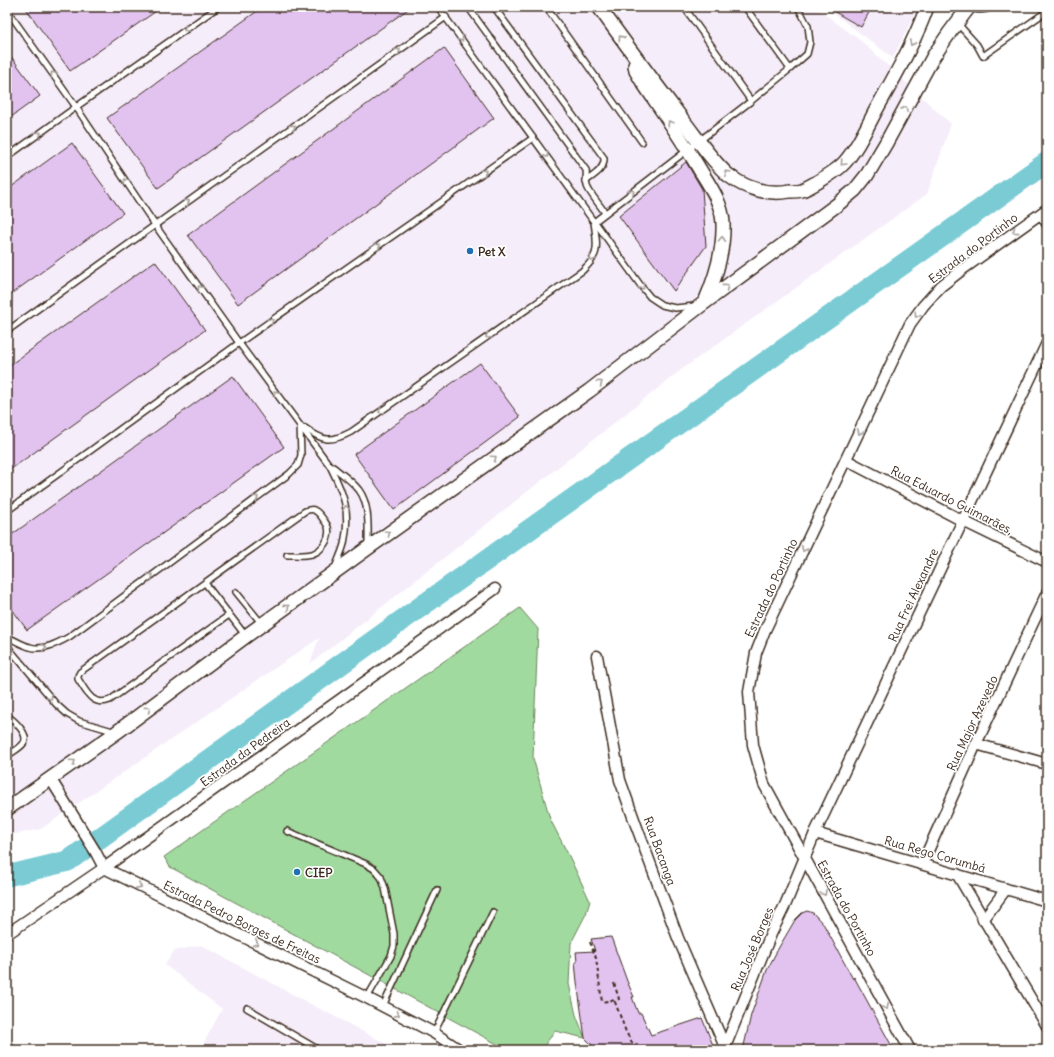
<svg xmlns="http://www.w3.org/2000/svg" width="1054" height="1057" font-family="Delius,sans-serif">
<style>
.built{fill:#f6edfa}
.green{fill:#a1da9f;stroke:#6e825e}
.lines{fill:none;stroke-linecap:round;stroke-linejoin:round}
.river{stroke:#7acbd4;stroke-width:21}
.building{fill:#e2c3f0;stroke:#3b2a1e}
.service-casing{stroke:#3b2a1e;stroke-width:8}
.minor-casing{stroke:#3b2a1e;stroke-width:13}
.tertiary-casing{stroke:#3b2a1e;stroke-width:16}
.path{stroke:#3b2a1e;stroke-width:2;stroke-dasharray:4 3;stroke-linecap:butt}
.service{stroke:#fff;stroke-width:5}
.minor{stroke:#fff;stroke-width:10}
.tertiary{stroke:#fff;stroke-width:13}
.oneway{stroke:#a79f9a}
.poi-dot{fill:#1f6fb2;stroke:#fff;stroke-width:1.5}
.labels{text-anchor:middle;dominant-baseline:central;stroke-width:3.5;stroke-linejoin:round;paint-order:stroke}
.street-label{font-size:12px;fill:#3b2a1e;stroke:#fff}
.poi-label{font-size:12px;font-weight:bold;fill:#3b2a1e;stroke:#fff;text-anchor:start}
</style>
<rect width="100%" height="100%" fill="#fff"/>
<filter id="ink" filterUnits="userSpaceOnUse"><feTurbulence type="fractalNoise" baseFrequency=".025" numOctaves="2"/><feDisplacementMap in="SourceGraphic" scale="8" xChannelSelector="R" yChannelSelector="G"/><feConvolveMatrix kernelMatrix="1 2 1 2 8 2 1 2 1" color-interpolation-filters="sRGB"/></filter>
<g filter="url(#ink)">
<g class="built">
<path d="M7,7H815L861,41L951,124L927,194L681,370L310,664L319,638L41,829L7,836Z"/>
<path d="M825,7H918L893,58Z"/>
<path d="M201,945L307,1002L398,1050H200L222,1009L165,965L174,951Z"/>
</g>
<path class="green" d="M520,608L538,629L533,758L550,819L569,856L590,901L586,914L571,943L569,984L576,1015L585,1038L555,1031L541,1050H508L170,867L164,857Z"/>
<g class="lines">
<path class="river" d="M7,876L68,861L419,608L1047,162"/>
</g>
<g class="building">
<path d="M25,7H162L70,71Z"/>
<path d="M263,7H411L158,188L107,118Z"/>
<path d="M826,7H872L861,27Z"/>
<path d="M444,48L494,118L238,304L188,235Z"/>
<path d="M7,51L40,96L7,120Z"/>
<path d="M72,143L123,213L7,297V190Z"/>
<path d="M686,162L702,189L706,246L674,291L619,216Z"/>
<path d="M155,261L205,330L7,472V367Z"/>
<path d="M480,363L520,417L394,510L354,454Z"/>
<path d="M233,376L284,447L27,630L7,602V538Z"/>
<path d="M807,911L813,913L824,925L853,979L854,977L894,1050H743L751,1015L767,970L778,949L795,920L802,913Z"/>
<path d="M611,937L627,981L634,997H632L638,1013H641L651,1035L702,1018L715,1050H597L585,1038L577,982L575,962H577L576,952L595,951L591,939Z"/>
</g>
<g class="lines">
<g class="service-casing">
<g id="service">
<path d="M438,7L594,222L751,101L790,69L807,54L810,42L808,26L798,7"/>
<path d="M468,7L586,170C587,175 585,180 587,186C589,193 601,206 605,213"/>
<path d="M494,7L604,158C605,169 594,175 586,181"/>
<path d="M546,7L642,142"/>
<path d="M684,7L751,101"/>
<path d="M745,7L790,69"/>
<path d="M970,8C978,10 984,11 993,7"/>
<path d="M7,10L76,107L155,225L239,343L330,466C344,494 351,512 344,544C342,552 338,560 335,568"/>
<path d="M958,24L977,45L983,56L1047,11"/>
<path d="M7,157L76,107L218,7"/>
<path d="M1039,215L1047,228"/>
<path d="M595,222L641,286L650,297L662,305L675,308L695,306"/>
<path d="M7,331L446,17"/>
<path d="M305,428C323,441 330,443 351,432L582,271C586,267 592,262 594,256C599,247 595,232 594,222"/>
<path d="M333,467C342,474 352,481 359,490C370,505 368,528 368,546"/>
<path d="M7,511L239,343L533,138"/>
<path d="M205,583L245,635"/>
<path d="M236,592L262,624"/>
<path d="M229,615L110,700C92,707 86,691 78,679V676L80,672L305,511C308,510 312,509 314,510C318,512 321,516 323,519C325,522 327,524 328,527C331,538 323,550 312,554C304,556 295,555 287,555"/>
<path d="M7,637C15,640 22,645 30,647C43,651 58,643 69,637L289,474L298,465L301,455L300,426"/>
<path d="M7,646L56,704L67,714L79,721L116,732"/>
<path d="M7,716C14,720 31,736 23,744C19,749 12,752 7,756"/>
<path d="M287,831L366,864L374,869L381,877L385,888L394,934V946L391,956L367,998"/>
<path d="M383,1006L437,890"/>
<path d="M247,1008L319,1050"/>
<path d="M434,1033L493,912"/>
</g>
</g>
<g class="minor-casing">
<g id="minor">
<path d="M846,460L963,521L1047,562"/>
<path d="M597,656L620,780L636,825L678,938L725,1047"/>
<path d="M976,744L1047,764"/>
<path d="M50,778L95,851L104,868L367,998L434,1033L460,1050"/>
<path d="M815,833L1047,901"/>
<path d="M922,864L976,744L1047,593"/>
<path d="M957,874L1047,1026"/>
<path d="M983,920L1006,889"/>
<path d="M7,934L104,868L495,589"/>
<path d="M7,1048L10,1050"/>
<path d="M725,1050V1047L771,934L786,903L815,833L1047,343"/>
<path d="M910,1050L764,784L753,745L749,692L756,653L765,630L910,324L923,306L941,286L963,269L1047,209"/>
</g>
</g>
<g class="tertiary-casing">
<g id="tertiary">
<path d="M599,7C626,45 654,82 682,119C697,138 710,159 728,175C746,189 768,195 790,191C794,191 799,191 802,190C812,186 833,173 841,166C855,153 867,127 876,110C895,76 914,43 927,7"/>
<path d="M635,65L636,71L642,81C662,111 682,139 700,170C710,186 722,203 723,223C724,250 716,277 705,302"/>
<path d="M7,809L117,732L246,636L368,548L589,391L704,303L838,204L855,190L867,175L886,143L933,57L950,32L969,7"/>
</g>
</g>
<g class="path">
<path d="M590,942L596,958L602,1002L612,1000L615,1002"/>
<path d="M614,983L619,999L615,1002L626,1032L635,1048L637,1050"/>
</g>
<use href="#service" class="service"/>
<use href="#minor" class="minor"/>
<use href="#tertiary" class="tertiary"/>
</g>
<defs><path id="oneway-chevron" d="M-2-3.5L2.5 0L-2 3.5" fill="none" stroke-width="1.6" stroke-linecap="round" stroke-linejoin="round"/></defs>
<g class="oneway">
<use href="#oneway-chevron" transform="translate(186 29) rotate(145)"/>
<use href="#oneway-chevron" transform="translate(621 38) rotate(-125)"/>
<use href="#oneway-chevron" transform="translate(461 39) rotate(54)"/>
<use href="#oneway-chevron" transform="translate(912 43) rotate(115)"/>
<use href="#oneway-chevron" transform="translate(398 51) rotate(-36)"/>
<use href="#oneway-chevron" transform="translate(53 74) rotate(-125)"/>
<use href="#oneway-chevron" transform="translate(905 109) rotate(-61)"/>
<use href="#oneway-chevron" transform="translate(670 123) rotate(-124)"/>
<use href="#oneway-chevron" transform="translate(293 127) rotate(-36)"/>
<use href="#oneway-chevron" transform="translate(39 134) rotate(-36)"/>
<use href="#oneway-chevron" transform="translate(546 155) rotate(54)"/>
<use href="#oneway-chevron" transform="translate(843 163) rotate(133)"/>
<use href="#oneway-chevron" transform="translate(484 172) rotate(-35)"/>
<use href="#oneway-chevron" transform="translate(727 173) rotate(-138)"/>
<use href="#oneway-chevron" transform="translate(126 181) rotate(-124)"/>
<use href="#oneway-chevron" transform="translate(632 192) rotate(-38)"/>
<use href="#oneway-chevron" transform="translate(187 202) rotate(-36)"/>
<use href="#oneway-chevron" transform="translate(1015 231) rotate(144)"/>
<use href="#oneway-chevron" transform="translate(722 239) rotate(-87)"/>
<use href="#oneway-chevron" transform="translate(378 246) rotate(-35)"/>
<use href="#oneway-chevron" transform="translate(592 259) rotate(121)"/>
<use href="#oneway-chevron" transform="translate(642 287) rotate(51)"/>
<use href="#oneway-chevron" transform="translate(726 287) rotate(-37)"/>
<use href="#oneway-chevron" transform="translate(200 288) rotate(-125)"/>
<use href="#oneway-chevron" transform="translate(917 315) rotate(124)"/>
<use href="#oneway-chevron" transform="translate(271 321) rotate(-35)"/>
<use href="#oneway-chevron" transform="translate(488 336) rotate(145)"/>
<use href="#oneway-chevron" transform="translate(600 383) rotate(-37)"/>
<use href="#oneway-chevron" transform="translate(276 393) rotate(-127)"/>
<use href="#oneway-chevron" transform="translate(381 411) rotate(145)"/>
<use href="#oneway-chevron" transform="translate(860 432) rotate(115)"/>
<use href="#oneway-chevron" transform="translate(494 458) rotate(-35)"/>
<use href="#oneway-chevron" transform="translate(256 498) rotate(-37)"/>
<use href="#oneway-chevron" transform="translate(346 508) rotate(-97)"/>
<use href="#oneway-chevron" transform="translate(388 533) rotate(-35)"/>
<use href="#oneway-chevron" transform="translate(804 549) rotate(116)"/>
<use href="#oneway-chevron" transform="translate(151 576) rotate(-37)"/>
<use href="#oneway-chevron" transform="translate(287 607) rotate(-36)"/>
<use href="#oneway-chevron" transform="translate(44 647) rotate(-8)"/>
<use href="#oneway-chevron" transform="translate(50 697) rotate(50)"/>
<use href="#oneway-chevron" transform="translate(148 709) rotate(-37)"/>
<use href="#oneway-chevron" transform="translate(73 762) rotate(-35)"/>
<use href="#oneway-chevron" transform="translate(139 886) rotate(26)"/>
<use href="#oneway-chevron" transform="translate(824 893) rotate(61)"/>
<use href="#oneway-chevron" transform="translate(256 943) rotate(26)"/>
<use href="#oneway-chevron" transform="translate(886 1007) rotate(61)"/>
<use href="#oneway-chevron" transform="translate(397 1014) rotate(28)"/>
</g>
</g>
<g class="poi-dot">
<circle cx="470" cy="251" r="4"/>
<circle cx="297" cy="872" r="4"/>
</g>
<g class="labels">
<g class="street-label">
<text transform="translate(973 248) rotate(-37)">Estrada do Portinho</text>
<text transform="translate(952 500) rotate(27)">Rua Eduardo Guimarães,</text>
<text transform="translate(771 588) rotate(-65)">Estrada do Portinho</text>
<text transform="translate(913 595) rotate(-65)">Rua Frei Alexandre</text>
<text transform="translate(972 723) rotate(-65)">Rua Major Azevedo</text>
<text transform="translate(245 752) rotate(-36)">Estrada da Pedreira</text>
<text transform="translate(660 851) rotate(70)">Rua Bacanga</text>
<text transform="translate(935 854) rotate(16)">Rua Rego Corumbá</text>
<text transform="translate(847 908) rotate(61)">Estrada do Portinho</text>
<text transform="translate(242 922) rotate(26)">Estrada Pedro Borges de Freitas</text>
<text transform="translate(752 949) rotate(-67)">Rua José Borges</text>
</g>
<g class="poi-label">
<text x="478" y="251">Pet X</text>
<text x="305" y="872">CIEP</text>
</g>
</g>
<rect width="1054" height="1057" fill="none" stroke="#fff" stroke-width="24"/>
<rect x="12" y="12" width="1030" height="1033" fill="none" stroke="#3b2a1e" stroke-width="1.5" filter="url(#ink)"/>
</svg>
